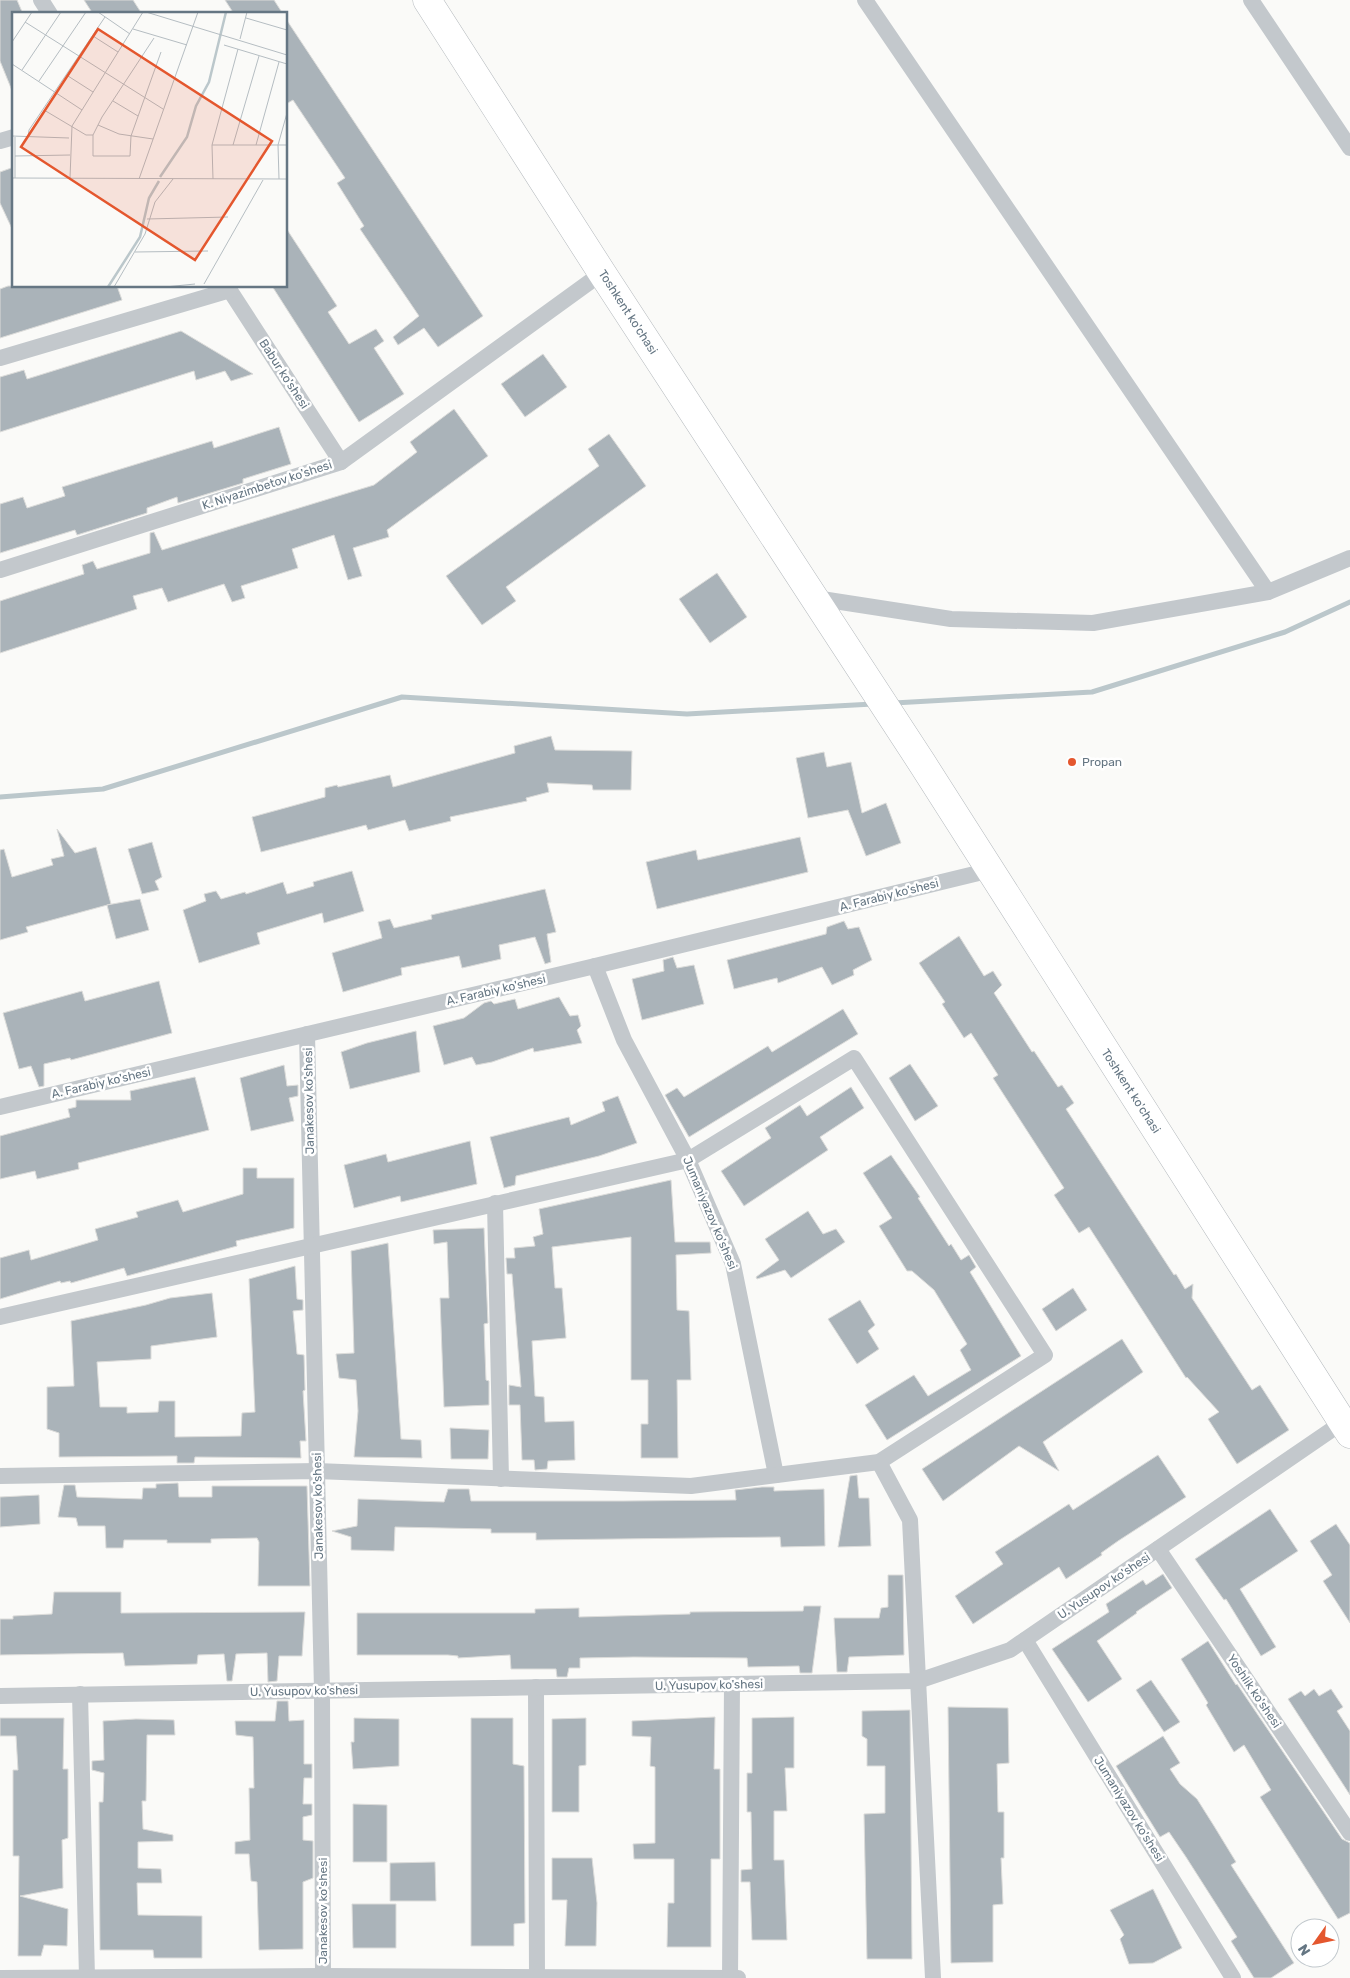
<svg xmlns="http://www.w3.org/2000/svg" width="1350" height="1978" font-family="Rubik,sans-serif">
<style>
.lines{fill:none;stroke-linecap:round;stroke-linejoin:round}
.stream{stroke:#bbc7cb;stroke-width:5}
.building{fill:#aab3b9;stroke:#dcdcda}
.trunk-casing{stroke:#b4b9bd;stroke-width:29}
.minor{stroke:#c3c8cc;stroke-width:16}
.trunk{stroke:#fff;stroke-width:28}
.poi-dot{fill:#e4572e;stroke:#fff;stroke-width:2}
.labels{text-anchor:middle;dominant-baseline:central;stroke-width:5;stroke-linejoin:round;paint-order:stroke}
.street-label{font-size:12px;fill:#657683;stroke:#fff}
.poi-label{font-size:12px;fill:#657683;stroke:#fff;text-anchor:start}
.inset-river{fill:none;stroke:#bbc7cb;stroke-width:2.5}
.inset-road{fill:none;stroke:#b5bdc2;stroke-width:1}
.view{fill:#e4572e;fill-opacity:0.15;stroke:#e4572e;stroke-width:2.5}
.inset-edge{fill:none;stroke:#657683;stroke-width:2.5}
</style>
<rect width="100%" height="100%" fill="#fafaf8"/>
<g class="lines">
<g class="stream">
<path d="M894,703L1092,692L1285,632L1350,602"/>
<path d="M0,797L103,789L402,697L687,714L873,704"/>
</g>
</g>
<g class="building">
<path d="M0,0H17L23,14H14L13,93L0,61Z"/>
<path d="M84,0H133L142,14H93Z"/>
<path d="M225,0H274L283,14H234Z"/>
<path d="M286,19L483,316L438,347L424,328L398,345L393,337L419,316L360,229L364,226L337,183L345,178L293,100L286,104Z"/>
<path d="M14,167V233L0,203V172Z"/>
<path d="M286,228L337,306L328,312L349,344L376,329L384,341L374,348L404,394L359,422L272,286H286Z"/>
<path d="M8,286H117L122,300L0,338V289Z"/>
<path d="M181,331L253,374L231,381L225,371L196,380L194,371L0,432V377L24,370L27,379Z"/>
<path d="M543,354L567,387L525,417L501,384Z"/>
<path d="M454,409L488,456L387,530L389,537L353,548L362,576L348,580L334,535L292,549L298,568L241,586L245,598L232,602L224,584L168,602L162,588L133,596L137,609L0,653V601L84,574L82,565L93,561L97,569L150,553V533L154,532L162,550L374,485L417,452L410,442Z"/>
<path d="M279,427L291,464L243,479V483L178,503L177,497L147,508V513L77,535L75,530L0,553V504L23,497L27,508L65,496L62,487L212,441L214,448Z"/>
<path d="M609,434L646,486L506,587L516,601L482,625L446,576L599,466L588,449Z"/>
<path d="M717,573L747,617L710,643L679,599Z"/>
<path d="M551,736L555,750L632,751L631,790H593L592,785L547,783L549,792L526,798L527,801L450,817L451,821L409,831L405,820L368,830L366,825L261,852L252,817L325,797V788L337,785L338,787L390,775L393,787L515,753L514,746Z"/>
<path d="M824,752L827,767L851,762L862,813L886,803L901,843L866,856L848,810L808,818L796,758Z"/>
<path d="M57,829L75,853L96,847L111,904L26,927L28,932L0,940V850L4,849L12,877L53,865L51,859L64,856Z"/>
<path d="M800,837L808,872L657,909L646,862L696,850L698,860Z"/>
<path d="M152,842L162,877L155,881L159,890L142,894L128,849Z"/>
<path d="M352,871L364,911L324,923L322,913L257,933L260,944L199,963L183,910L206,901L204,894L216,891L221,899L245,892L246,894L283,882L287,894L314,886L313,882Z"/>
<path d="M545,889L556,932L547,934L551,962L545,964L535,937L499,945L501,959L462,968L459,956L401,968L402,975L343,992L332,953L382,938L378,922L390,919L394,928L432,919L431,915Z"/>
<path d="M140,899L149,930L116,939L107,905Z"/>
<path d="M844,921L848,929L859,927L872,960L853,970L854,975L832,985L822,967L778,983L777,978L734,989L727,960L826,934L827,927Z"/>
<path d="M959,936L984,976L993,971L1002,985L994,993L1032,1052L1034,1051L1058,1087L1062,1085L1074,1103L1066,1109L1174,1275L1176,1274L1185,1289L1193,1284L1192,1298L1252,1390L1260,1385L1289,1430L1237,1464L1208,1419L1219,1412L1187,1377L1186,1378L1089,1227L1079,1233L1054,1195L1064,1188L993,1078L998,1075L971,1033L964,1038L942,1004L945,1002L919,963Z"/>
<path d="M673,957L677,968L694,965L704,1004L642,1020L632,979L664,971L663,960Z"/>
<path d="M159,981L172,1033L71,1060L70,1058L44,1064V1086L39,1087L31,1066L19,1069L3,1013L82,991L85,1001Z"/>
<path d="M559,997L570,1016L578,1015L581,1026L577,1030L582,1043L534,1052L533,1048L492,1062L476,1065L472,1057L444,1065L433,1026L464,1018L484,1003L491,1001L494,1004L515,999L518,1009Z"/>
<path d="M843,1009L858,1034L689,1137L665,1095L677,1088L684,1097L768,1046L772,1052Z"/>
<path d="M416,1031L420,1072L350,1089L341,1052L367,1043Z"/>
<path d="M910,1064L938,1106L915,1121L889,1078Z"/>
<path d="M284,1065L287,1086L298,1085V1096L289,1098L294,1121L251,1131L240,1078Z"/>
<path d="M195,1077L209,1130L78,1163L79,1169L37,1179L35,1171L0,1179V1136L70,1117L68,1109L76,1107V1100H131L130,1091Z"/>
<path d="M851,1087L864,1108L820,1137L828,1150L744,1206L721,1171L771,1138L765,1128L800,1105L807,1116Z"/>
<path d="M618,1096L637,1143L599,1156L516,1176L515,1185L504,1188L490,1137L569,1117L571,1125L605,1111L602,1102Z"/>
<path d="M470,1141L477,1184L401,1202L400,1196L354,1208L344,1165L386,1154L388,1162Z"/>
<path d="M891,1155L920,1197L918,1198L949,1246L951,1244L961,1260L969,1255L976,1267L970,1272L1021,1356L887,1440L865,1405L914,1375L928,1396L971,1370L960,1350L967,1344L934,1290L912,1271H907L879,1226L892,1218L863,1173Z"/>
<path d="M243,1168H257V1178H294V1228L236,1241L237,1246L127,1276L124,1268L71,1283L70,1281L61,1283L60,1281L0,1299V1258L29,1250L31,1260L98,1240L95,1229L138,1217L136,1212L178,1200L183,1212L243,1194Z"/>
<path d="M671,1180L675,1242H710L711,1253L676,1255L677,1310L689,1311L691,1380H677L678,1458H641V1424H648V1380H631V1237L552,1247L555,1288H562L566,1338L532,1341L535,1396L544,1397L545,1422L574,1421L575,1460L548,1461L547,1469L535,1470L534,1460H522L520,1405H509V1385L521,1387L512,1274H507L506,1258H515L514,1248L535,1246L533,1237L543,1234L539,1209Z"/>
<path d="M808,1211L823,1234L836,1229L845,1242L791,1278L785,1270L757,1279L756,1277L779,1260L765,1239Z"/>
<path d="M484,1228L488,1323L484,1324L485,1353L486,1380L489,1381V1405L444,1407L440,1298H449L447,1242L434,1244L433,1230Z"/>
<path d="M388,1243L401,1439L421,1440L422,1458L354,1457L358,1411L356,1380L339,1378L336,1354L354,1353L351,1251Z"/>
<path d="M295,1266L297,1299L303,1300V1310L293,1311L297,1354L304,1355L305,1390L303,1391L306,1441H300L301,1458L195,1457L194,1463H177V1456L59,1457V1433L47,1429V1387L74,1386L71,1321L146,1305L170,1298L212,1293L217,1337L151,1346V1359L97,1362L100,1407H127V1413L158,1412L159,1401H175V1437L241,1436L242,1413L255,1412L249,1279Z"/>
<path d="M1073,1288L1087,1310L1056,1331L1042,1309Z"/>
<path d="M860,1300L875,1325L868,1331L879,1349L857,1364L828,1319Z"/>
<path d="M1122,1339L1143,1372L1043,1442L1059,1471L1019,1446L943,1501L922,1469Z"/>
<path d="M450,1428L489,1430L488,1459H451Z"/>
<path d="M1158,1455L1186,1497L1118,1541L1101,1553L1102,1555L1066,1579L1059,1567L973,1624L955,1596L1003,1564L995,1552L1069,1504L1073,1510Z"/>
<path d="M857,1475L859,1498H869L871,1546L838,1547L850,1476Z"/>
<path d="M178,1483L179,1497H212V1486H307L310,1586H258L259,1542L257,1538L211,1539V1543H167V1540H124L123,1548H106L105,1526H78L76,1518L58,1517L64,1485H75L77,1497L142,1499L143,1488H156V1484Z"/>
<path d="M762,1487H774V1491L824,1489L825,1546L781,1547L780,1537L536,1540V1533H491V1529L395,1527L394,1551L351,1550V1537L332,1531L357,1526L358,1499L444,1502L448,1489H469L471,1501H624L736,1500L735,1490Z"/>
<path d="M39,1495L40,1524L0,1527V1497Z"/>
<path d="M1270,1509L1298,1551L1240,1589L1276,1647L1261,1656L1226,1599L1224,1600L1195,1559Z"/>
<path d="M1336,1524L1350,1545V1623L1323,1581L1332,1575L1310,1541Z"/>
<path d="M1163,1574L1172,1588L1136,1612L1137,1613L1097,1641L1122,1679L1088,1702L1052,1649L1109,1612L1106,1604L1143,1580L1146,1585Z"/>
<path d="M888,1575H903L904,1655L849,1657L847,1672H837L834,1618H879L881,1608L888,1607Z"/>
<path d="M54,1592H121V1613L305,1612L302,1656H279L277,1681L268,1682L267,1653L236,1654L232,1681H227L224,1654L198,1655L197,1664L125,1666L123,1653L0,1655V1619H13V1616L52,1614Z"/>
<path d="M804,1606H821L812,1673H800L799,1666L748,1667L747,1658L634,1657L580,1658V1668H569L567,1677H557L556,1669H511L510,1655L458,1658V1656L448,1655H357V1613H535V1609L579,1608V1617L690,1614V1612L803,1611Z"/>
<path d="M1208,1641L1236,1685L1237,1684L1342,1839L1350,1843V1913L1338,1919L1260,1797L1271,1790L1244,1745L1234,1752L1206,1705L1208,1703L1181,1659Z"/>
<path d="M1151,1680L1180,1722L1164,1732L1136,1690Z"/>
<path d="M1314,1689L1319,1696L1331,1689L1343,1707L1337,1711L1350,1731V1795L1288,1699L1301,1691L1305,1696Z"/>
<path d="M277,1701H288L289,1721L304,1720V1764H312V1778H304L303,1804H312V1815L303,1817V1840L313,1841V1878L303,1882V1949L259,1950L257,1882L251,1881L249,1854H235V1842L250,1840L249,1788H254L253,1737L236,1735L235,1721H275Z"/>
<path d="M948,1707L1008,1708L1009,1763L997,1764L998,1812H1004V1858H1001L1003,1904L993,1905V1962L951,1963Z"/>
<path d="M910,1710L912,1959H867L864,1814L885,1813V1766H867V1739L862,1736V1711Z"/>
<path d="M715,1717L714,1769H720V1859H711V1947H667L668,1903H674V1859H634L633,1844L655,1843V1767L650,1766L651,1737L632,1736V1721Z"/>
<path d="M794,1717V1768H785L787,1811H774V1860H784L787,1940H752L750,1882H741V1870L752,1869L751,1812H747V1773H752V1718Z"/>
<path d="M0,1718H64L63,1769H68V1838L62,1840L63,1888L20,1896L68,1909L67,1946L44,1945L41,1956H18L19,1856H13V1770H18L16,1736H0Z"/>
<path d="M354,1718L399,1719V1766L353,1769L351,1742H354Z"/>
<path d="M471,1718H513V1764L524,1766L525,1923L514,1924V1946H471Z"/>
<path d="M586,1718V1765L579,1766V1812H552V1719Z"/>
<path d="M136,1719L174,1720L175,1735H147L146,1801H142L143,1829L173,1835V1841L138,1842V1868L161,1869L162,1883H137L138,1915L202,1916V1958H154L153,1950H100L99,1802H103L104,1773L92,1770V1761L104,1760L103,1721Z"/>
<path d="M1163,1736L1180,1763L1170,1769L1180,1784L1197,1799L1214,1826L1236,1862L1231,1865L1294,1963L1271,1978H1254L1231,1941L1237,1937L1186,1857L1169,1832L1160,1837L1116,1766Z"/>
<path d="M353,1804L387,1805V1862H353Z"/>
<path d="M552,1858H592L597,1903L596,1946H565L567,1900H552Z"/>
<path d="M435,1862L436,1901H390V1863Z"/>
<path d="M1153,1889L1182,1948L1153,1963L1129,1964L1120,1939L1124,1935L1110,1910Z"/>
<path d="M352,1904H396V1948H353Z"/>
</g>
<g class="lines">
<g class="trunk-casing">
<path id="trunk" d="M427,0L602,273L922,763L1350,1434"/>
</g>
<g class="minor">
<path d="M41,0L50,14"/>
<path d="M865,0L1268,592"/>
<path d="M1251,0L1350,148"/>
<path d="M0,141L14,137"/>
<path d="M227,286L341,462"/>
<path d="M0,358L230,290"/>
<path d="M0,570L341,462L602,273"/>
<path d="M815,598L951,619L1093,623L1268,592L1350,558"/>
<path d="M595,966L624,1040L688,1160L733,1264L776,1475"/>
<path d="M307,1034L322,1690L323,1978"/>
<path d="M0,1107L595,966L991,870"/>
<path d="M495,1203L501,1479"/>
<path d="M0,1317L688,1160L854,1058L1045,1355L879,1462L691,1486L317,1471L0,1476"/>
<path d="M879,1462L910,1520L933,1978"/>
<path d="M1158,1549L1350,1833"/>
<path d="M1025,1640L1233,1978"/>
<path d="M536,1687L537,1977"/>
<path d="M80,1694L87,1977"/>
<path d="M0,1696L918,1681L1010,1650L1343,1422"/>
<path d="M0,1978L323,1976L738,1978"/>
<path d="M730,1978L732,1684"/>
</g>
<use href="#trunk" class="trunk"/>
</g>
<circle class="poi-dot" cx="1072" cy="762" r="5"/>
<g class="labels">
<g class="street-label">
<text transform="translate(628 312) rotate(57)">Toshkent ko'chasi</text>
<text transform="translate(284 374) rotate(57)">Babur ko'shesi</text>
<text transform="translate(267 485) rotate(-18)">K. Niyazimbetov ko'shesi</text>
<text transform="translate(889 895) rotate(-14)">A. Farabiy ko'shesi</text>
<text transform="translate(496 990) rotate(-13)">A. Farabiy ko'shesi</text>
<text transform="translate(101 1083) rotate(-13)">A. Farabiy ko'shesi</text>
<text transform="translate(1131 1091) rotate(57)">Toshkent ko'chasi</text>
<text transform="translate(309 1101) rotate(-91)">Janakesov ko'shesi</text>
<text transform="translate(710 1213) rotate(67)">Jumaniyazov ko'shesi</text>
<text transform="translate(318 1506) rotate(-91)">Janakesov ko'shesi</text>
<text transform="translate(1104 1586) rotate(-34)">U. Yusupov ko'shesi</text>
<text transform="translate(709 1685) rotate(-1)">U. Yusupov ko'shesi</text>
<text transform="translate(304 1691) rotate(-1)">U. Yusupov ko'shesi</text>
<text transform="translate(1254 1691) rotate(56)">Yoshlik ko'shesi</text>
<text transform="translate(1129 1809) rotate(58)">Jumaniyazov ko'shesi</text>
<text transform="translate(323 1911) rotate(-90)">Janakesov ko'shesi</text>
</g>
<g class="poi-label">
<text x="1082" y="762">Propan</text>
</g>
</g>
<g transform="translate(12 12)">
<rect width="275" height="275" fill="#fafaf8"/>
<path class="inset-river" d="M148,165L175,125L184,94L197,70L214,0M96,275L128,225L137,186L147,169"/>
<path class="inset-road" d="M86,0L118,22M134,0L275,43M234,6L275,18M13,10L151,97M121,17L175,33M81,24L106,40M142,26L90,105L81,123V144H118L119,124L149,40M228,27L235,0M0,30L20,0M212,33L275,52M0,52L70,98M10,58L49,0M56,64L81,80M27,69L74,0M101,89L126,104M32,98L74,123H81M86,113L107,122L141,127M0,124L57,126M3,125V166M16,125L17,118L93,5M200,133H275M221,133L247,44M244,133L267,50M3,144L58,143M0,166L275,167M58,166L60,114L131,0M127,167L186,0M201,167L200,133L226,37M267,167L266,133L275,101M135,207L216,205M123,240L196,239M192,272L251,168M102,275L133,222L143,190L161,167M153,275L183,272"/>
<path class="view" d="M86,17L260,129L183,248L9,135Z"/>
<rect width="275" height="275" class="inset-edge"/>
</g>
<g transform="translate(1315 1943) rotate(237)"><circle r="24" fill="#ffffff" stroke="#c1c8cd"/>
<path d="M0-4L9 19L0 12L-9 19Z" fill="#e4572e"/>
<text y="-8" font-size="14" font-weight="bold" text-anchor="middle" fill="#657683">N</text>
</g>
</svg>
